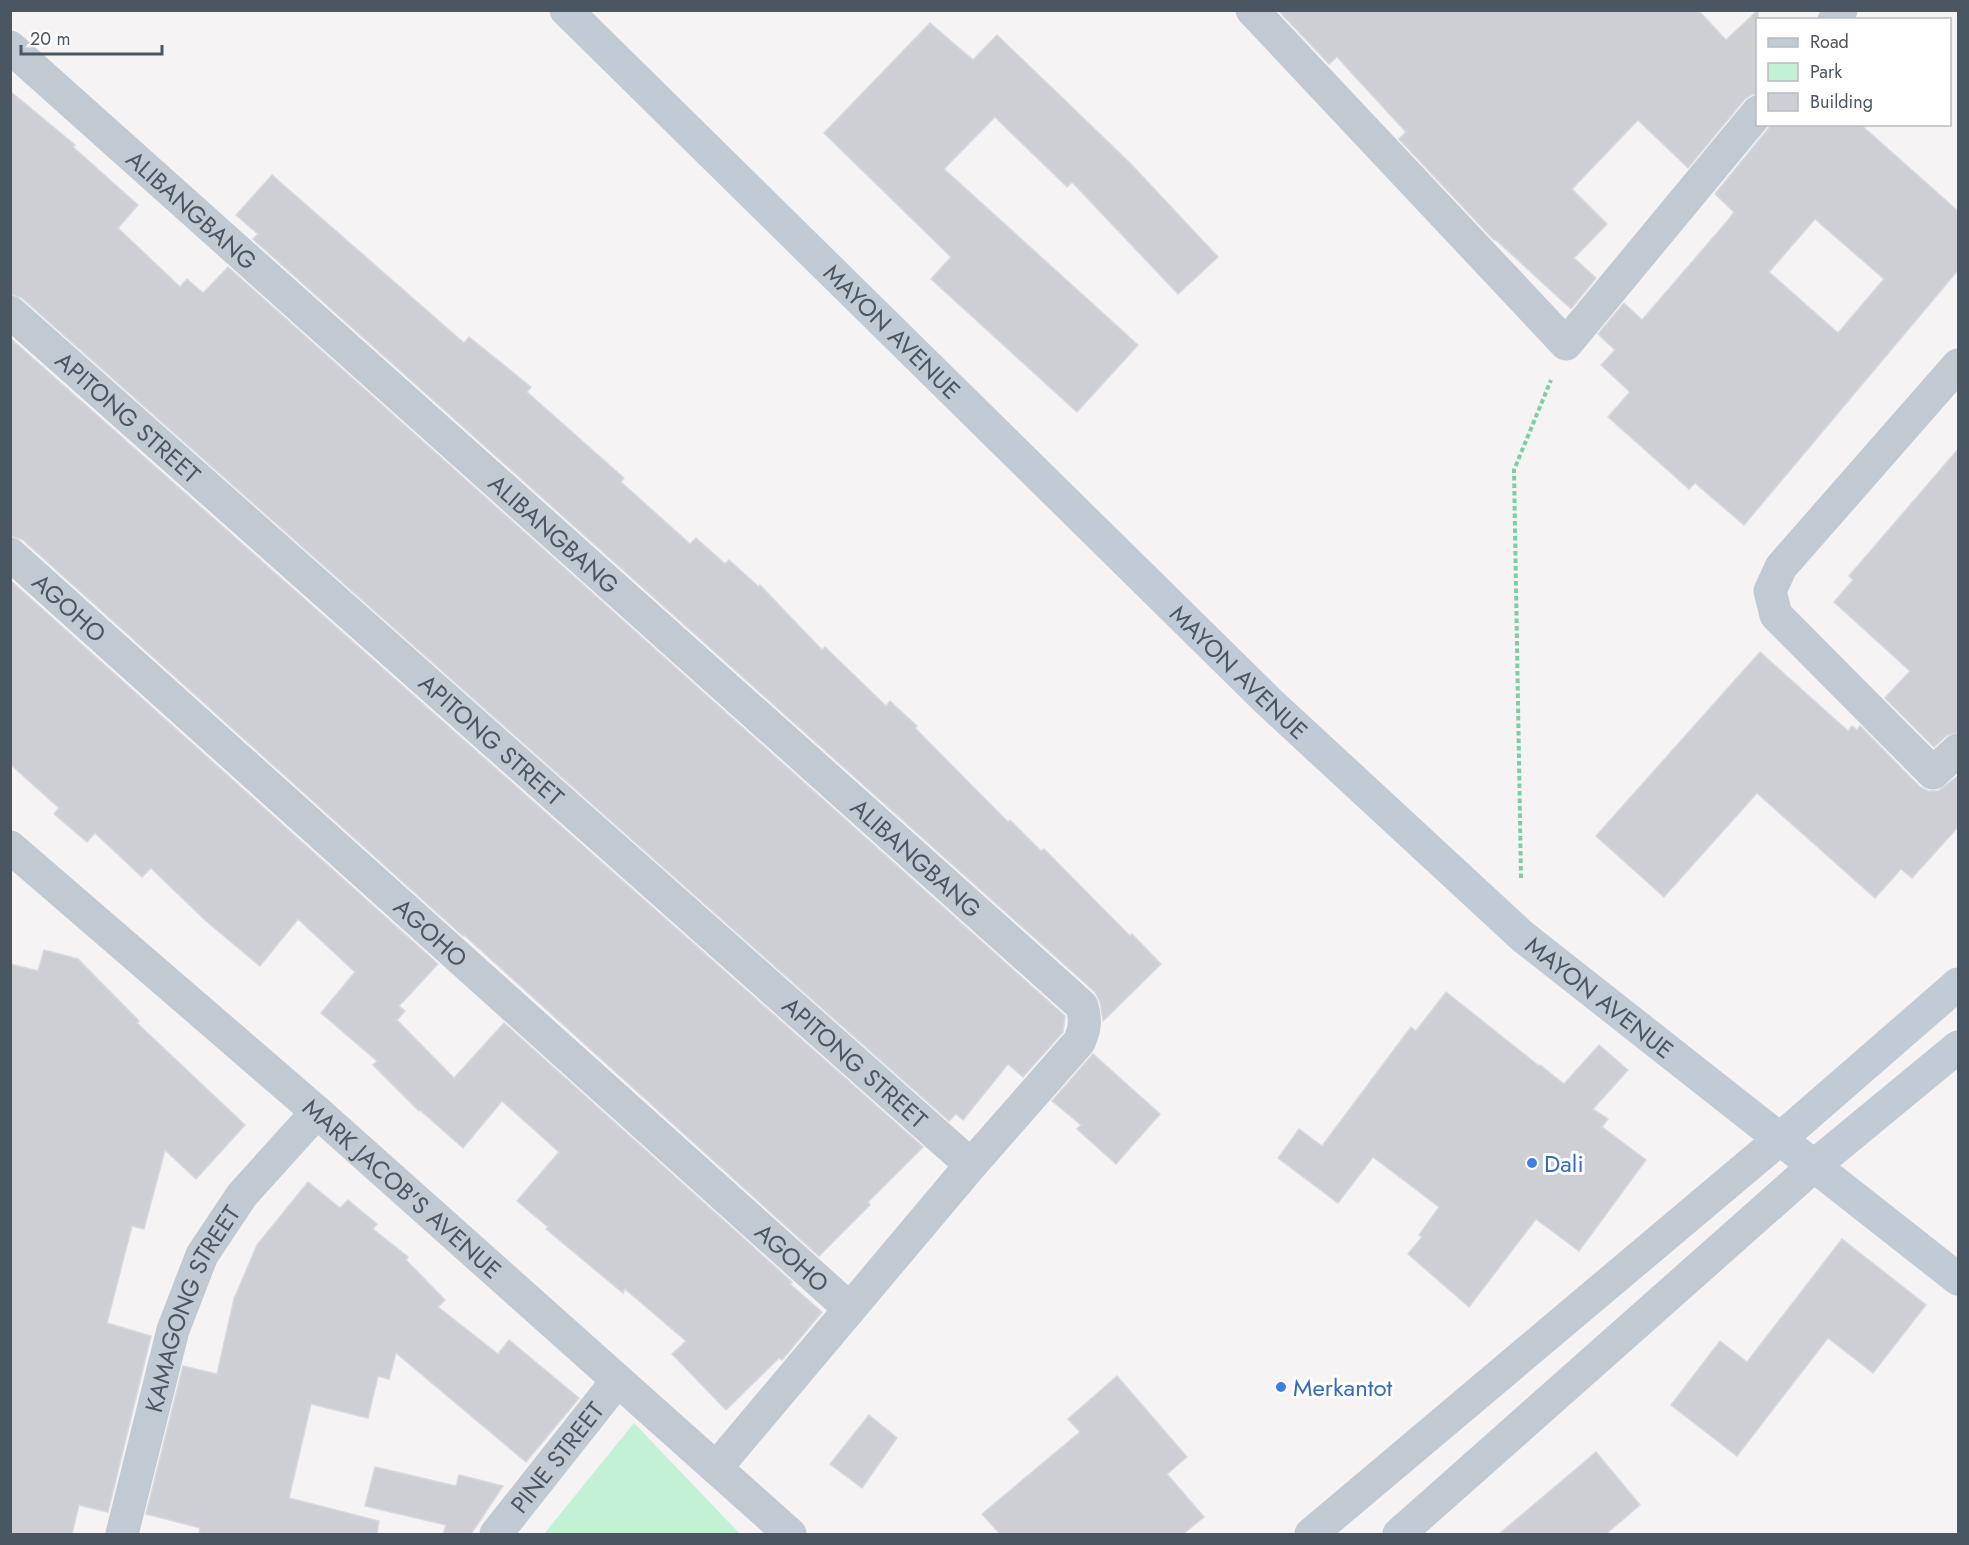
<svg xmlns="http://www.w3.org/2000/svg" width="1969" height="1545" font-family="Jost,sans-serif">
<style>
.green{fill:#c3f1d5}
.building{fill:#cdcfd5;stroke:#d7d9de;stroke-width:1.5;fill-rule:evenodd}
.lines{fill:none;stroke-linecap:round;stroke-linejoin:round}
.path{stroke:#7ad0a6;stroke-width:4;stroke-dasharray:4.5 3;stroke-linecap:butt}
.street{stroke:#c1cad2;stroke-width:33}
.secondary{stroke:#c1cbd6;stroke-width:33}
.shop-dot{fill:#3f7fe0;stroke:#fff;stroke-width:2}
.labels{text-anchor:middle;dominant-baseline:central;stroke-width:6;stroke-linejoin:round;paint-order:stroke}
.street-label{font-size:24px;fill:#4a5661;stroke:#fff}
.shop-label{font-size:24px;fill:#366cbe;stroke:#fff;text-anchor:start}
</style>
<rect width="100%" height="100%" fill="#f5f3f3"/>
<path class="green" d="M634,1423L740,1534H544Z"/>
<g class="building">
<path d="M1278,10H1698L1726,40L1758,10V94L1751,95L1744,100L1688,168L1638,120L1572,189L1607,224L1574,258L1596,278L1571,309L1495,239L1494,240L1399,139L1406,132L1337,57L1329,64Z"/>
<path d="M930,23L973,60L997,35L1130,163L1218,257L1178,294L1072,182L1067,187L995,117L944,169L1138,345L1077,412L931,279L951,257L824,133Z"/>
<path d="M10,91L75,145L73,147L138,205L118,228L180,287L187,279L203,293L228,267L1065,1016L1063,1032L1023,1077L1008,1064L963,1120L956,1114L949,1121L22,298L10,294Z"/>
<path d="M1772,124H1860L1959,212V269L1744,525L1695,483L1689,489L1608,417L1630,392L1601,365L1615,350L1598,334L1624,303L1642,320L1729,219L1734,212L1715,194ZM1815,219L1884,279L1838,333L1769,272Z"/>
<path d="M272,175L464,343L469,337L531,387L527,392L624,478L621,482L690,544L696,538L725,564L729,560L759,587L760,585L822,650L825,647L886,706L890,701L917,726L915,728L1008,822L1010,820L1041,851L1044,849L1130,936L1132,934L1161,964L1103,1021L1100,1002L1095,992L253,239L258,234L236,215Z"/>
<path d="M10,338L923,1147L868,1202L870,1205L819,1256L464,935L463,936L23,540L10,536Z"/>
<path d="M1959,448V732L1946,736L1934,747L1885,698L1910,671L1834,602L1853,580L1849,576Z"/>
<path d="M10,580L438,964L399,1006L405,1011L397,1020L454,1078L504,1023L792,1282L790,1284L822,1312L782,1360L779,1358L726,1410L672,1354L686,1341L625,1289L623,1293L546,1229L548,1227L517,1201L559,1152L502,1101L463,1148L420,1110L419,1111L373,1065L377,1061L321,1013L355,972L298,919L260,966L206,921L151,868L142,877L95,833L87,842L54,814L59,808L10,764Z"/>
<path d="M1760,652L1848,731L1852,726L1857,730L1860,726L1920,787L1928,791H1938L1959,775V826L1912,878L1901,869L1875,898L1757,793L1664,897L1596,836Z"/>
<path d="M44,950L78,959L139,1021L137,1023L245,1125L196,1179L165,1150L144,1229L132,1226L107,1323L151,1336L108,1512L79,1505L72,1534H10V964L38,971Z"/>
<path d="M1446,992L1539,1066L1540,1065L1564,1084L1599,1045L1628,1070L1593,1109L1608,1119L1602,1127L1646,1160L1579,1251L1536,1219L1469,1307L1408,1254L1422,1237L1419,1235L1439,1207L1373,1157L1338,1203L1278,1158L1299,1129L1322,1146L1411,1027L1416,1031Z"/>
<path d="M1093,1054L1160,1114L1116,1164L1077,1129L1081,1125L1052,1101Z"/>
<path d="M308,1182L340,1208L348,1200L377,1224L373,1229L408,1257L406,1260L445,1300L438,1307L498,1354L509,1340L579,1398L526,1462L396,1353L389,1379L378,1376L368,1418L311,1404L289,1498L379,1521L377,1534H199L200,1528L146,1514L183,1366L217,1374L234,1299L257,1245Z"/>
<path d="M1842,1239L1926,1305L1873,1373L1828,1338L1737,1456L1671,1405L1720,1341L1747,1362Z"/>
<path d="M1117,1376L1187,1457L1167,1474L1204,1517L1183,1534H1000L982,1514L1080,1432L1068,1419Z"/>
<path d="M869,1415L897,1438L862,1488L830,1464Z"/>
<path d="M1596,1452L1640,1505L1606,1534H1499Z"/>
<path d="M375,1467L456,1486L459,1475L503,1486L471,1534H443L446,1525L365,1506Z"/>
</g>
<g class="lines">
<path class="path" d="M1521,878L1514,470L1551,380"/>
<g class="street">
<path d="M1252,10L1566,344L1758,112"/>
<path d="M1834,20L1841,10"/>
<path id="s1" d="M10,47L1082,1006C1086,1021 1085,1029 1079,1042L971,1165L716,1468"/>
<path id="s2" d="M10,312L971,1165"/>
<path d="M1958,365L1781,567L1770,591L1776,615L1933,773L1958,750"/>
<path id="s3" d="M10,554L850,1309"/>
<path id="s4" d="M10,847L317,1112L790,1534"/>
<path id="s5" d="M122,1534L173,1330L202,1255L242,1195L317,1112"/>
<path id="s6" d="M496,1534L617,1381"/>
<path d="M1311,1534L1781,1138"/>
<path d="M1399,1534L1815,1165"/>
</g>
<g class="secondary">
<path id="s7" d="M566,10L1268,701L1522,936L1958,1279"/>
<path d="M1781,1138L1958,984"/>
<path d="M1815,1165L1958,1047"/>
</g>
</g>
<g class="shop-dot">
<circle cx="1532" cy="1163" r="6"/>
<circle cx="1281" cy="1387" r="6"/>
</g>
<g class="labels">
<g class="street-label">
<text stroke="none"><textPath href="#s1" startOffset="244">ALIBANGBANG</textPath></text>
<text stroke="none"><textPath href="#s7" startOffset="458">MAYON AVENUE</textPath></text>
<text stroke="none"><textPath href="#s2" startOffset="158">APITONG STREET</textPath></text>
<text stroke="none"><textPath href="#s1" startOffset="730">ALIBANGBANG</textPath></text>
<text stroke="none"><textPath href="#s3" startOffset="80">AGOHO</textPath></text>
<text stroke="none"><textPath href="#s7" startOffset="944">MAYON AVENUE</textPath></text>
<text stroke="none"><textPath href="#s2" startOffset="644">APITONG STREET</textPath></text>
<text stroke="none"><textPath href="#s1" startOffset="1216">ALIBANGBANG</textPath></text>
<text stroke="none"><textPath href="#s3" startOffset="566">AGOHO</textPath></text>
<text stroke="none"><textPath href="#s7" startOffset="1430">MAYON AVENUE</textPath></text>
<text stroke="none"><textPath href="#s2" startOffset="1130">APITONG STREET</textPath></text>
<text stroke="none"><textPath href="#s4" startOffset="520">MARK JACOB'S AVENUE</textPath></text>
<text stroke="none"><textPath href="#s3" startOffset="1052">AGOHO</textPath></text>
<text stroke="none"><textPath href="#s5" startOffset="237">KAMAGONG STREET</textPath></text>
<text stroke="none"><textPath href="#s6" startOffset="98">PINE STREET</textPath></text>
</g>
<g class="shop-label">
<text x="1544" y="1163">Dali</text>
<text x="1293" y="1387">Merkantot</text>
</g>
</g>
<rect width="1969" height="1545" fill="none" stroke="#4a5661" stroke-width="24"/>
<rect x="1756" y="18" width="195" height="108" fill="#ffffff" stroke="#b7bbc0" stroke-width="1.5"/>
<rect x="1768" y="38" width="30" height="9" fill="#c1cbd6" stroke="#b7bbc0" stroke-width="1.5"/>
<text x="1810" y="48" font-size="18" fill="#4a5661">Road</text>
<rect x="1768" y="63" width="30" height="18" fill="#c3f1d5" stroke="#b7bbc0" stroke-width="1.5"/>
<text x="1810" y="78" font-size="18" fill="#4a5661">Park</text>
<rect x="1768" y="93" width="30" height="18" fill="#cdcfd5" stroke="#b7bbc0" stroke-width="1.5"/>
<text x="1810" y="108" font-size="18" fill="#4a5661">Building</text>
<path d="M21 45v9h141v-9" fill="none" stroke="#4a5661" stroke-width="3"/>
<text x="30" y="45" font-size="18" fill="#4a5661" stroke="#ffffff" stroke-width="4.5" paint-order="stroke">20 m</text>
</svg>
